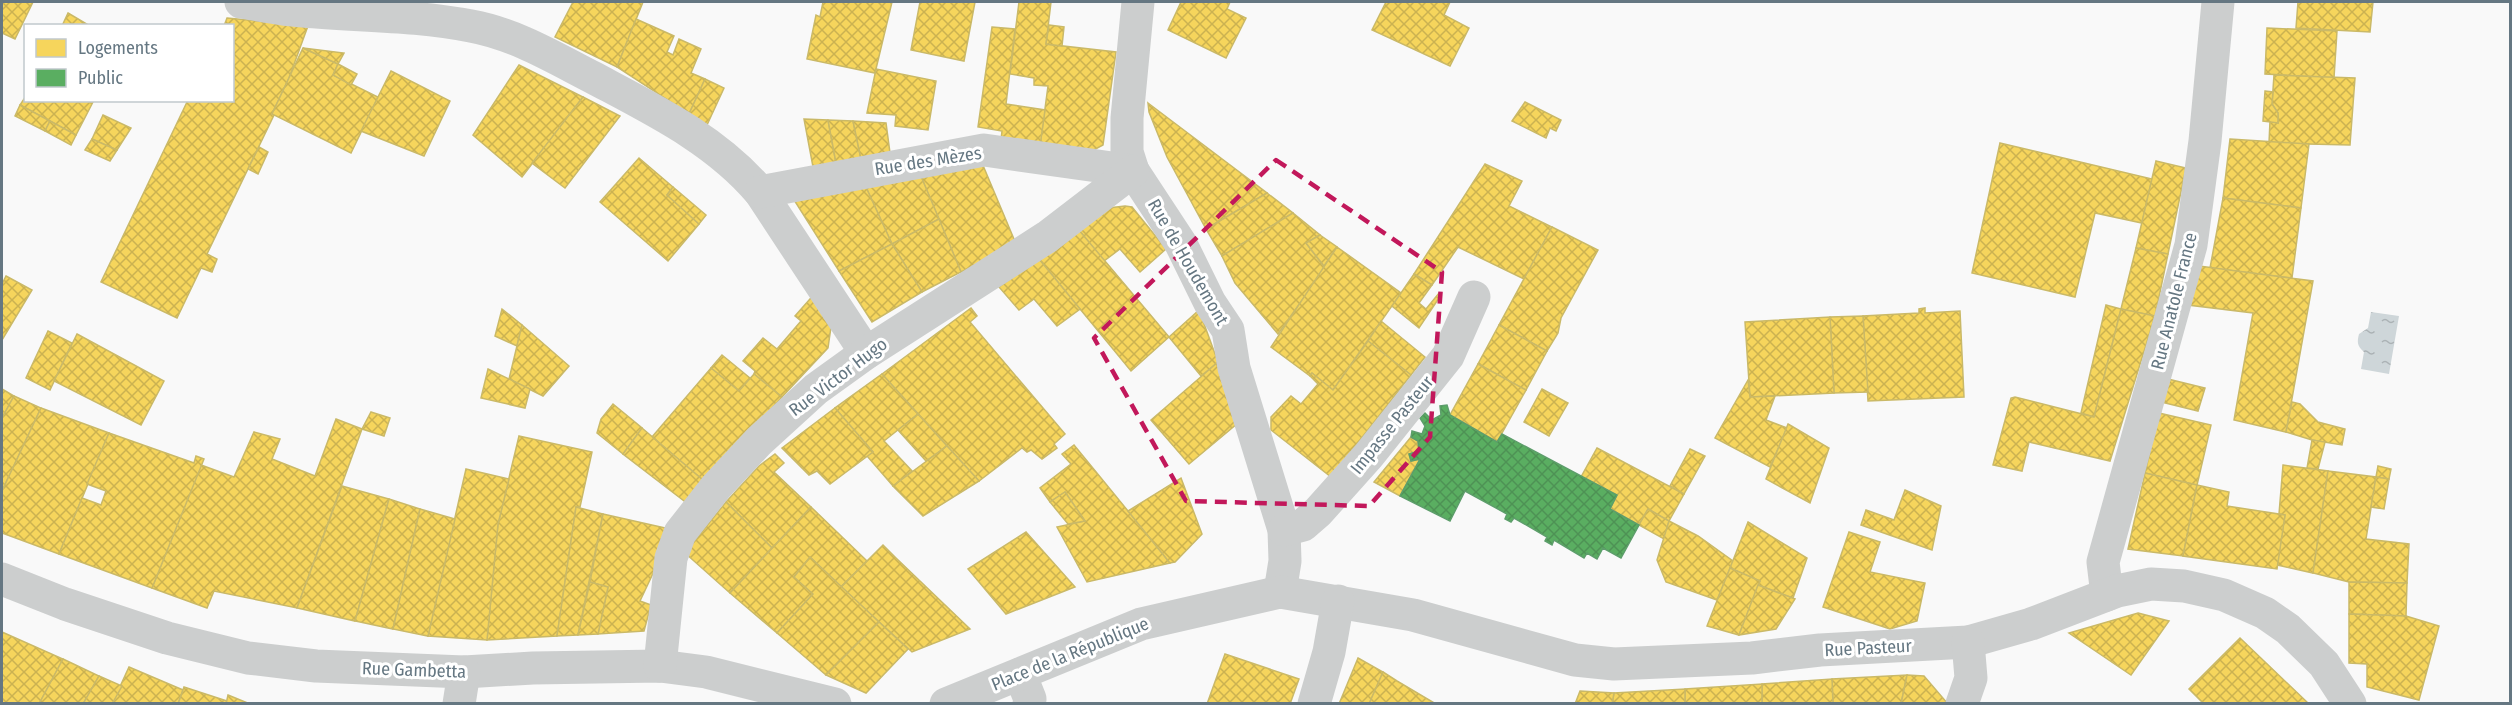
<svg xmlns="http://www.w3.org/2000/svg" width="2512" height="705" font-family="'Fira Sans Condensed',sans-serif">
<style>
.water{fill:url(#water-ripples)}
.homes{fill:url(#homes-cross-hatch);stroke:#cab967;stroke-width:1.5}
.public{fill:url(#public-cross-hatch);stroke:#5d9e6b;stroke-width:1.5}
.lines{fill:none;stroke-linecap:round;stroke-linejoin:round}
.minor{stroke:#cccece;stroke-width:33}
.marked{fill:none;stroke:#c2185b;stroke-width:4.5;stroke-dasharray:12 8;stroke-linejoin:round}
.labels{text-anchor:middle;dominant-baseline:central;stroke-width:6;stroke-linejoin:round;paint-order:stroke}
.street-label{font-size:18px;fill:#657782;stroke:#fff}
</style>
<defs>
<pattern id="water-ripples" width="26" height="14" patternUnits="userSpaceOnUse" patternTransform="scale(1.5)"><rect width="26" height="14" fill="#ced6d9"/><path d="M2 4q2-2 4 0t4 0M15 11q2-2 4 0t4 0" fill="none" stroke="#abb2b5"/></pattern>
<pattern id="homes-cross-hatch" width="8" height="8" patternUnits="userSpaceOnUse" patternTransform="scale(1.5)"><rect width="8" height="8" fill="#f6d55c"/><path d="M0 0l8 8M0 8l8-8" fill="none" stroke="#cbb251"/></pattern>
<pattern id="public-cross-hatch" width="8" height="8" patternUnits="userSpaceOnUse" patternTransform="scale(1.5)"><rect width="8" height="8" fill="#5aae61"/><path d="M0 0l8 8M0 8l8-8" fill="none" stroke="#4e9255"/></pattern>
</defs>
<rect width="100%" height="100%" fill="#f9f9f9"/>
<path class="water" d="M2371,312L2399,316L2389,374L2361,369L2364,352C2357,346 2357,342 2359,334L2368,328Z"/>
<g class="homes">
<path d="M2,2H33L15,39L2,33Z"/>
<path d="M573,2H643L617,67L555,37Z"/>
<path d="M823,2H892L875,73L807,59L816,15L820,17Z"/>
<path d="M920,2H975L964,61L911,50Z"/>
<path d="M1019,2H1051L1046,44L1116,52L1103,145L1088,153L1040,146L1048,86L1034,85V78L1010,74Z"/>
<path d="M1181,2H1230L1227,9L1246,18L1226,58L1168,30Z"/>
<path d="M1386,2H1450L1444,15L1469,28L1450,66L1372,30Z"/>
<path d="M2298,2H2373L2370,32L2296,28Z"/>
<path d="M68,13L90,26H62Z"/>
<path d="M227,18L308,26L289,78L272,114L274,115L207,254L217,259L212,272L201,268L177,318L101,282L188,100H232V26H224Z"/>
<path d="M636,19L674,36L667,52L673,55L679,39L701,49L691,73L705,79L689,114L617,67Z"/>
<path d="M1049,25L1064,27L1062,46L1046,44Z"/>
<path d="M992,27L1015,29L1006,104L1045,110L1040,146L1001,140L1002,131L978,127Z"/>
<path d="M2267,28L2337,31L2334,78L2265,74Z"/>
<path d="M303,48L338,64L333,75L378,97L351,153L272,114Z"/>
<path d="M303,48L344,53L338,64Z"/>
<path d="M338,64L357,74L351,85L333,75Z"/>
<path d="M519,65L583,97L522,177L473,135Z"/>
<path d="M876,69L936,81L928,130L895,126L896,115L867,113Z"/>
<path d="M391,71L450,101L424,156L361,131Z"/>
<path d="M2274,75L2355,78L2350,145L2269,143L2270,121L2278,123V113L2272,104Z"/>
<path d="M705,79L724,88L707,125L689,114Z"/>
<path d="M2265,91L2273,92L2272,104L2278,113V123L2263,121Z"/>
<path d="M26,96V100H94L76,135L20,105Z"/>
<path d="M583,97L620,116L565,188L532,163Z"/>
<path d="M1525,102L1561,120L1556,131L1550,128L1546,138L1512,121Z"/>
<path d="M1148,103L1267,193L1206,229L1167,157L1149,112Z"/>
<path d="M20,105L50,121L45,131L15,116Z"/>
<path d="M103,115L131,128L117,150L92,139Z"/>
<path d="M804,119L828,120L836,163L813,167Z"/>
<path d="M828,120L853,121L861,159L836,163Z"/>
<path d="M50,121L76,135L71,145L45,131Z"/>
<path d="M853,121L886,123L890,153L861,159Z"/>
<path d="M92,139L117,150L110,161L85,150Z"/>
<path d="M2230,139L2309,144L2301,208L2223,198Z"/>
<path d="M2000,143L2152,179L2142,223L2095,213L2075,297L1972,273Z"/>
<path d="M259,147L268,152L258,174L248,169Z"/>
<path d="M639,158L673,187L667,195L699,224L668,261L600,202Z"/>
<path d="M2156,161L2186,168L2168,254L2136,248Z"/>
<path d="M982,163L1016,244L961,272L920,174Z"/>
<path d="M1485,164L1522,181L1509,206L1552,227L1524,279L1458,247L1432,285L1414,274Z"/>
<path d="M920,174L939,219L892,244L865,185Z"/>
<path d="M865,185L892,244L839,271L791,195Z"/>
<path d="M673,187L706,215L699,224L667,195Z"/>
<path d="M1267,193L1293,213L1222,256L1206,229Z"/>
<path d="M2223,198L2301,208L2292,278L2210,268Z"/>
<path d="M1125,206L1132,207L1166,249L1140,272L1120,249L1104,261L1078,229L1108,208Z"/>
<path d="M1293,213L1320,235L1306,243L1325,268L1278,334L1235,283L1222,256Z"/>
<path d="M939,219L961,272L922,292L892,244Z"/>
<path d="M1552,227L1598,250L1561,318L1558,333L1547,351L1499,325Z"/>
<path d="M1078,229L1169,337L1131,371L1039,259Z"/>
<path d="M1320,235L1337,247L1324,266L1306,243Z"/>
<path d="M892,244L922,292L872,322L839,271Z"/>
<path d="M1337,247L1401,293L1333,390L1312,373L1310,376L1271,347Z"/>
<path d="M2136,248L2168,254L2155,316L2121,309Z"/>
<path d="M1039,259L1080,309L1057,326L1034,299L1019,310L999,287Z"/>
<path d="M2199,266L2313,281L2286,432L2234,420L2253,313L2188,305Z"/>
<path d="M1414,274L1432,285L1419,303L1426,309L1439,293L1441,295L1419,328L1392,306Z"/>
<path d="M6,276L32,290L2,340V284Z"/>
<path d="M817,291L832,320L828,348L782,397L754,374L755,371L743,361L763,338L777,349L801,321L795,316Z"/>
<path d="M2106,305L2121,309L2094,417L2081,413Z"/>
<path d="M971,308L977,316L970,322L1065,434L1054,444L1057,448L1042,459L1031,450L1027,452L1022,448L979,481L882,374Z"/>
<path d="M1925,308V313L1960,311L1964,397L1868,401L1863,316L1919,313V309Z"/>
<path d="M502,309L522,325L517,346L495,336Z"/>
<path d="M2121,309L2155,316L2110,461L2029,442L2022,471L1993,465L2011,398L2015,397L2094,417Z"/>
<path d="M1199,310L1218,362L1201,376L1169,337Z"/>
<path d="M1863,316L1868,392L1834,393L1830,317Z"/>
<path d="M1830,317L1834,393L1750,397L1745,322Z"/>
<path d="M1381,321L1425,357L1411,375L1368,341Z"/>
<path d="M522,325L569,366L543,396L509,379Z"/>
<path d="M1499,325L1547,351L1526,390L1478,364Z"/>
<path d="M48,331L72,343L50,390L26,378Z"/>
<path d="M77,334L164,381L141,425L54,381Z"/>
<path d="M1368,341L1411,375L1331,477L1271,430V417L1291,396L1301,404L1318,384L1310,376L1312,373L1333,390Z"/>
<path d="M722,355L750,378L739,391L711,368Z"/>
<path d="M1218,362L1238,423L1189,464L1151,420Z"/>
<path d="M1478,364L1526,390L1497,442L1450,415Z"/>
<path d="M711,368L739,391L754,374L782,397L704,481L652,437Z"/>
<path d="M488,369L530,389L525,408L481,398Z"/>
<path d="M882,374L918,414L884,441L912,471L893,486L867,456L873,452L835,408Z"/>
<path d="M2168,379L2205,388L2198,411L2161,402Z"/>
<path d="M1748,380L1750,397L1775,396L1766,420L1787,428L1770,467L1715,438Z"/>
<path d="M2,389L14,396L2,418Z"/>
<path d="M1542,389L1568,403L1549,436L1524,422Z"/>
<path d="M14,396L41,408L2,491V418Z"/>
<path d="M2292,402L2300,404L2318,422L2345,429L2342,445L2312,440L2286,432Z"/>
<path d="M613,404L642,428L623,454L597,433L601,419Z"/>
<path d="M41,408L109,433L59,554L2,533V491Z"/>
<path d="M835,408L873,452L830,484L817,471L809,475L782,448Z"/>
<path d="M371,412L390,418L384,436L362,429Z"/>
<path d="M2159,413L2211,425L2197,485L2145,473Z"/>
<path d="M918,414L947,446L926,461L898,430Z"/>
<path d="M336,419L362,429L297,608L214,591L207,608L152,588L201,465L234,477L254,432L280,439L272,459L315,476Z"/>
<path d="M1788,424L1829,448L1810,503L1766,479Z"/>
<path d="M642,428L704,481L688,504L623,454Z"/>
<path d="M109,433L194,463L196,456L204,459L152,588L59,554L82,498L101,505L106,491L87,484Z"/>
<path d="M519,436L592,452L580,507H576L557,636L487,640L498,524Z"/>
<path d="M1411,437L1418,441L1419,451L1409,454L1411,461L1420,459L1400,496L1374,482Z"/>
<path d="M2312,440L2325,442L2318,469L2307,468Z"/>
<path d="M1074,445L1128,511L1170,563L1087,582L1057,527L1085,521L1065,492L1050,502L1040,488L1071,464L1062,454Z"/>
<path d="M947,446L979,481L923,516L893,486Z"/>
<path d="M1597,448L1684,494L1669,521L1648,509L1639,525L1610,509L1617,495L1581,477Z"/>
<path d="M1690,449L1705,456L1684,494L1670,486Z"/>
<path d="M775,454L784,463L774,472L811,507L772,548L726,502L759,466Z"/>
<path d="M2283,465L2328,471L2313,573L2277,565L2285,515L2279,514Z"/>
<path d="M2378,466L2391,469L2389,479L2376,477Z"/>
<path d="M466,469L509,479L498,524L487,640L428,636Z"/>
<path d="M2328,471L2376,477L2366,539L2409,544L2407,583L2349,582L2313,573Z"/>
<path d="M2145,473L2197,485L2183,556L2128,549Z"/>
<path d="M2376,477L2389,479L2384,509L2371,507Z"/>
<path d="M1181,478L1202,534L1175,562L1170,563L1128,511Z"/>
<path d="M2197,485L2229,492L2227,506L2285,515L2277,569L2183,556Z"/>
<path d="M342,486L389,499L355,621L297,608Z"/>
<path d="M1905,490L1941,506L1932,550L1861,525L1866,510L1894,520Z"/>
<path d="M1065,492L1085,521L1068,524L1050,502Z"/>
<path d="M389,499L420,509L393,629L355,621Z"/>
<path d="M726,502L772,548L730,593L685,553Z"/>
<path d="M576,507L603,514L578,635L557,636Z"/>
<path d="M811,507L867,561L841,587L810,557L794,577L813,594L777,633L730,593Z"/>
<path d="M420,509L455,519L428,636L393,629Z"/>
<path d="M1648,509L1669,521L1664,539L1639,525Z"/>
<path d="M603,514L670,529L665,548L640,601L651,605L644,631L598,634L608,587L590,582Z"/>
<path d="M1669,521L1698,536L1733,561L1717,600L1666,582L1657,560Z"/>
<path d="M1748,522L1807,558L1793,598L1758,585L1760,581L1730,568Z"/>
<path d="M1026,532L1075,587L1006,614L968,569Z"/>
<path d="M1849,532L1880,542L1870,572L1925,583L1917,621L1890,629L1823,607Z"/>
<path d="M883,545L896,558L970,629L912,652L841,587Z"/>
<path d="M810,557L879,622L826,675L777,633L813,594L794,577Z"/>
<path d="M1730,568L1760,581L1739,635L1707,626Z"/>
<path d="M590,582L608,587L598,634L578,635Z"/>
<path d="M2349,582L2407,583L2406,616L2349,614Z"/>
<path d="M1758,585L1795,599L1776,629L1739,635Z"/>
<path d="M2138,613L2169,621L2131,675L2069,633Z"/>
<path d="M2349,614L2406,616L2439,626L2419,700L2367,687V664L2349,663Z"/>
<path d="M879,622L908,649L866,693L826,675Z"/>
<path d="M2,632L63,659L39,704H2Z"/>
<path d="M2240,638L2309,704H2204L2189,689Z"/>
<path d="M1225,654L1299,679L1290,704H1207Z"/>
<path d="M1358,658L1383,672L1369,704H1339Z"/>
<path d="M63,659L99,676L83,704H39Z"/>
<path d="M129,667L183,690L178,704H112Z"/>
<path d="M1383,672L1397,681L1436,704H1369Z"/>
<path d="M1907,675L1901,704H1833L1832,679Z"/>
<path d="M1907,675L1924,676L1948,704H1901Z"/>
<path d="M99,676L122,686L112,704H83Z"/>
<path d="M1832,679L1833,704H1762V684Z"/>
<path d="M1762,684V704H1685V689Z"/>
<path d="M184,687L227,701L226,704H178Z"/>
<path d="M1685,689V704H1612L1614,693Z"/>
<path d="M1580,691L1614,693L1612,704H1575Z"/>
<path d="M228,695L250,704H226Z"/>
</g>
<path class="public" d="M1447,405L1450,415L1497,442L1502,434L1617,495L1610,509L1639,525L1621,558L1603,548L1597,559L1587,553L1584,558L1554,540L1552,545L1545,541L1547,537L1514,518L1511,522L1505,519L1507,514L1465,491L1450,521L1400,496L1420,459L1411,461L1409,454L1419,451L1418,441L1411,437L1412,431L1422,434L1425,426L1420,418L1425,413L1432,420L1441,415L1440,406Z"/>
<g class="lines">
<g class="minor">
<path d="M241,2C261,5 282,10 303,11C359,16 416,15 471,26C515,34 553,57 592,77C652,109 715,139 760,192L866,353"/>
<path d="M1138,2L1127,118V152L1133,171L1181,244L1210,303L1228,330L1234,368L1284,530L1285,561L1280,592"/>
<path d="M760,192L984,150L1133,171"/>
<path d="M1284,530L1303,525L1318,512L1369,455L1448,356L1474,297"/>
<path d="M2,579L65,604L167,638L248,658L316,666L464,672L533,668L660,666L706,672L835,704"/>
<path d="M2107,595L2103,562L2191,245L2205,141L2218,2"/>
<path d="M660,666L671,558L680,533L716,487L759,441L816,389L866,353L1047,237L1133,171"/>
<path d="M1020,674L1030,699L1029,704"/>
<path d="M459,704L464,672"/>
<path d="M946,704L1141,624L1280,592L1413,615L1575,660L1614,664L1752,658L1820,650L1968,642L2031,624L2117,591L2151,584L2184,586L2224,595L2265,613L2288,629L2324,664L2350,704"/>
<path d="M1314,704L1329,652L1338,601"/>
<path d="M1962,704L1971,678L1968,642"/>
</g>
</g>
<path class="marked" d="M1276,160L1442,272L1430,437L1369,506L1186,501L1094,338Z"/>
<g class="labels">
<g class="street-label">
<text transform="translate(928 161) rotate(-9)">Rue des Mèzes</text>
<text transform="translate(1188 262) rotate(60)">Rue de Houdemont</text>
<text transform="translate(2174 301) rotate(-76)">Rue Anatole France</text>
<text transform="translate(838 377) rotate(-37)">Rue Victor Hugo</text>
<text transform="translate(1392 425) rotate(-51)">Impasse Pasteur</text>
<text transform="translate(1868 648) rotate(-3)">Rue Pasteur</text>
<text transform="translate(1070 654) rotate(-22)">Place de la République</text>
<text transform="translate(414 670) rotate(2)">Rue Gambetta</text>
</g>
</g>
<rect width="2512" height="705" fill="none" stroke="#657782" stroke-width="6"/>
<rect x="24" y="24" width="210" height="78" fill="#ffffff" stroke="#c1c9cd" stroke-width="1.5"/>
<rect x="36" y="39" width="30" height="18" fill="#f6d55c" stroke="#c1c9cd" stroke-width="1.5"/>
<text x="78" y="54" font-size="18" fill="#657782">Logements</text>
<rect x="36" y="69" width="30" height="18" fill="#5aae61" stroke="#c1c9cd" stroke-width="1.5"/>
<text x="78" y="84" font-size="18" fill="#657782">Public</text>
</svg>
